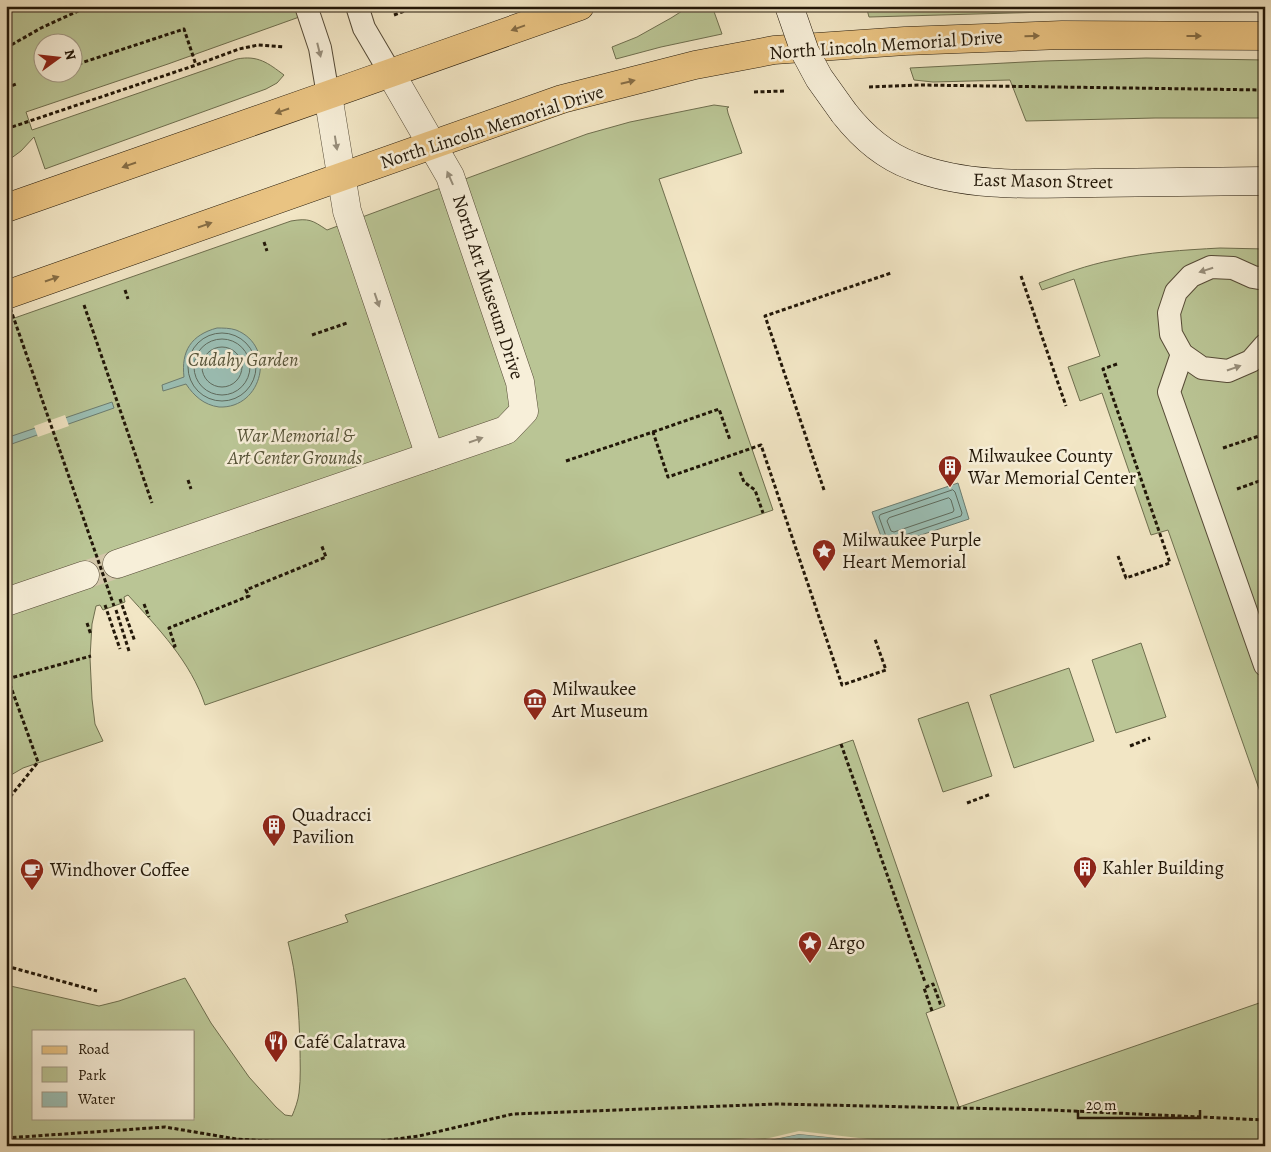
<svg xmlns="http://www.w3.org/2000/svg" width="1271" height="1152" font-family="Alegreya,serif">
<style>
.green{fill:#bac595;stroke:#6e6e4e;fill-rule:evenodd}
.water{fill:#9bbfb5;stroke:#6b7c70}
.pier{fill:#f2e6c5}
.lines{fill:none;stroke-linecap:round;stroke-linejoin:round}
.shore{stroke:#5e6b5e;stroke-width:1}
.street-tunnel{stroke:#d3c7a9;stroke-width:28;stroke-dasharray:28 14;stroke-linecap:butt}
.lane-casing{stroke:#564b37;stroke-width:24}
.street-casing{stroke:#564b37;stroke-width:29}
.secondary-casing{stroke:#221708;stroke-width:29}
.primary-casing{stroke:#221708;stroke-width:29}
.path{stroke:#221708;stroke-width:3;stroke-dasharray:4 2.5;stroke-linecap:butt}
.lane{stroke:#f7efd9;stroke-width:22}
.street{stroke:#f7efd9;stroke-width:28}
.secondary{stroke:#f7efd9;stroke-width:28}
.primary{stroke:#e9c382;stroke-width:28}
.secondary-bridge-casing{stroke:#221708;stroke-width:29;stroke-linecap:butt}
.path-bridge{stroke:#221708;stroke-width:3;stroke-dasharray:4 2.5;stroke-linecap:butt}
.secondary-bridge{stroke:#f7efd9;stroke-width:28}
.oneway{fill:#866d45}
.oneway2{fill:#978e7b}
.labels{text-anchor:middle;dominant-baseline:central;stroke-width:5;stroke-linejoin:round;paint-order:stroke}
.street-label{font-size:19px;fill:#221708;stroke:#f7efd9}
.park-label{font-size:19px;font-style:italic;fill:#575439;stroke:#f7efd9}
.poi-label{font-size:19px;fill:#221708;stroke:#f7efd9;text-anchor:start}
</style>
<rect width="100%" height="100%" fill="#f2e6c5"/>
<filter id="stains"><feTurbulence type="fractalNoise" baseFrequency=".004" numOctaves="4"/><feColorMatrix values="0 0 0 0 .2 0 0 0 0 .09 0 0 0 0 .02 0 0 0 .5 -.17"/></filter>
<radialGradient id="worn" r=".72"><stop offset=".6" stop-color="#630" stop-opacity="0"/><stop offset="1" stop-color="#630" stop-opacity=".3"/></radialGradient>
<g class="green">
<path d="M6,6H330L168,64L26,112L32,130L237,59C258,55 268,63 284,75L277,83L266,89L45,169L34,137L21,151L6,162ZM42,42H72V72H42Z"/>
<path d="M690,6H712L722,34L661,47L616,59L612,47L637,37L671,18Z"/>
<path d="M866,6H1265V9L1190,8L869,17Z"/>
<path d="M1146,58L1265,60V118H1155L1026,121L1010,80L933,82L914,80L910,68L1044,61Z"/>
<path d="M714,105L729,107L727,108L728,113L742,153L659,179L773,510L205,705C191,662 158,628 128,595L124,597L125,602L103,610L100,605L96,606L92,624L90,658L92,699L95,724L103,741L23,768L11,775L6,780V321L291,221C309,218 312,220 327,230L587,134L630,122Z"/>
<path d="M1220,248L1265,249V806L1168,530L1151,535L1102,393L1080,401L1068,367L1100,356L1074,279L1042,290L1039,283C1063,274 1087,265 1113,260C1148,252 1184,250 1220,248Z"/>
<path d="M1141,643L1166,717L1116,733L1092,660Z"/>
<path d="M1069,668L1094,741L1014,768L990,695Z"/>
<path d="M968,702L992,776L943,792L918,719Z"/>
<path d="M853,740L945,1006L926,1013L959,1107L1265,1001V1146H1123L1059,1142L1056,1146H1030L1027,1143L752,1140L693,1146H645L629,1142L589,1146H6V985L99,1006L119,1001L185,978L211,1023L249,1077L276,1107L285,1115L292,1116C295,1109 298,1101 299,1093C301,1078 300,1062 300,1047C299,1012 297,976 288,942L348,922L345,915ZM34,1031H194V1118H34Z"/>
</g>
<g class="water">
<path d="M217,328C223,328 230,328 236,330C277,346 263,409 219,407C204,405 194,396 186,384L163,391L162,385L184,377C181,351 191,335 217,328Z"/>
<path d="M112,402L114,408L6,446V438Z"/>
<path d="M958,483L969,519L885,547L872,512Z"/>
<path d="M799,1134L876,1142L1027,1143L1030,1146H693L752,1140L765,1141Z"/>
</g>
<g class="pier">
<path d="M65,415L69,426L38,437L34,426Z"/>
<path d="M799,1131L876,1140L1027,1141L1033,1146H1030L1027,1143L876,1142L799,1134L765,1141L752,1140L691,1146L693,1143L752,1138L765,1139Z"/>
</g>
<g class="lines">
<g class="shore">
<circle cx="222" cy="367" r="34"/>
<circle cx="222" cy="367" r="28"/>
<circle cx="222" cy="367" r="20"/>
<path d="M953,490L955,492L962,513L961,516L890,540L887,539L879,517L880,515Z"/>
<path d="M949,498L951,500L954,510L953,512L894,532L891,531L887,521L889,518Z"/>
<path d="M769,1146L799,1139L861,1146"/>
</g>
<path class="street-tunnel" d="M85,575L117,564"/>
<g class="lane-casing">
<g id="lane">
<path d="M306,6L320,48L328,95"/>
<path d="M357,6L364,28L391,74"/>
<path d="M1265,279L1253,277L1233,268L1211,267L1191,276L1176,292L1169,313L1171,334L1182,354L1202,368L1228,371L1251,361L1265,345"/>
<path d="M1182,354L1169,392L1265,665"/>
</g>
</g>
<g class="street-casing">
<g id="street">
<path d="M328,95L347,211L430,456"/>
<path d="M117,564L506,430L524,411L520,382L450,176L391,74"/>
<path d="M6,602L85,575"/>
</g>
</g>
<g class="secondary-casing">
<path id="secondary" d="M844,113C862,136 885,156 912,166C967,188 1035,184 1093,183C1150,182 1208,182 1265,181"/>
</g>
<g class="primary-casing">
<g id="primary">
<path d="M6,208C197,141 389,74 580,6"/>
<path d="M6,295L562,99L695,65L774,50L905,41L1062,35L1265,36"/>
</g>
</g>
<g class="path">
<path d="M417,6L419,11"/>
<path d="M394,15L407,10L410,6"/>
<path d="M6,48L41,28L89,6"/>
<path d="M72,66L184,29L196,65"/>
<path d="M48,74L53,72"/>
<path d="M869,87L921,85L1265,90"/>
<path d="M6,88L16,84"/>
<path d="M754,92L785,91"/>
<path d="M6,129L196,65L239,49L258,45L284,47"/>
<path d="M264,242L267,251"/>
<path d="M1021,276L1066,406"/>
<path d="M125,290L128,299"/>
<path d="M84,305L152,503"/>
<path d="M312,335L347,323"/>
<path d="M1117,364L1103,369L1170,563L1126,578L1118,556"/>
<path d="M327,432L330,441"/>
<path d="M653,432L719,409L730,440"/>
<path d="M1223,448L1265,434"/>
<path d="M566,461L653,432L668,477L761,445L842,685L886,670L875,639"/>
<path d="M740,472L744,482L755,490L763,513"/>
<path d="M188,480L191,489"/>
<path d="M1237,489L1265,479"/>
<path d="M824,490L765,316L891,273"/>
<path d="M120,599L135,642"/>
<path d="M144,604L149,617"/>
<path d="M105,605L120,649"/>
<path d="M116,610L129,651"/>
<path d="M87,623L91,635"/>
<path d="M173,647L175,646L169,628L249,596L246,590L326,557L321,544"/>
<path d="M7,679L91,656"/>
<path d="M841,744L925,982"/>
<path d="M1130,746L1150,738"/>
<path d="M6,802L38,762L8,679"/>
<path d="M967,803L991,794"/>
<path d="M6,966L97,991"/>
<path d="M932,1011L924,988L933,984L940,1003L937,1004"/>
<path d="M6,1138L165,1127L236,1139L329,1145L374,1142L419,1136L513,1114L777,1104L1051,1110L1265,1120"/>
</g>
<use href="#lane" class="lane"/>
<use href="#street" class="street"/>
<use href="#secondary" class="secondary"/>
<use href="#primary" class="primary"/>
<g class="secondary-bridge-casing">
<path id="secondary-bridge" d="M789,6L805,52L819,78L844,113"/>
</g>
<path class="path-bridge" d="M6,296L114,606"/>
<use href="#secondary-bridge" class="secondary-bridge"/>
</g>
<defs><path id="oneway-solid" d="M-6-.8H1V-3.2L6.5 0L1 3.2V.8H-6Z" transform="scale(1.25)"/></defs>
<g class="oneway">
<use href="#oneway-solid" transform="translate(518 28) rotate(160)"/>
<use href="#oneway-solid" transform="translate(1032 36) rotate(-2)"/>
<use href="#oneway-solid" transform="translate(1194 36)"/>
<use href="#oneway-solid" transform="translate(628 82) rotate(-14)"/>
<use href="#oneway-solid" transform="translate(282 111) rotate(161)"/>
<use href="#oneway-solid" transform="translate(129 165) rotate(161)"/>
<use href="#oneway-solid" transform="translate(205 225) rotate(-19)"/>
<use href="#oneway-solid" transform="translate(52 279) rotate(-19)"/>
</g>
<g class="oneway2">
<use href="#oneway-solid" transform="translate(319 50) rotate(76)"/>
<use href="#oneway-solid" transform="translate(336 143) rotate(81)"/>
<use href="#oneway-solid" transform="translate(450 178) rotate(-114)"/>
<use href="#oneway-solid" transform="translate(1206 270) rotate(163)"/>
<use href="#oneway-solid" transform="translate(377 300) rotate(71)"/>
<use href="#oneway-solid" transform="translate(1234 368) rotate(-19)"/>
<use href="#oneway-solid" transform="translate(476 440) rotate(-19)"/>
</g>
<defs>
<g id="building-pin" transform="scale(1.25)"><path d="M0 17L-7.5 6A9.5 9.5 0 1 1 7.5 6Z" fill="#8f2418" stroke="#f7efd9"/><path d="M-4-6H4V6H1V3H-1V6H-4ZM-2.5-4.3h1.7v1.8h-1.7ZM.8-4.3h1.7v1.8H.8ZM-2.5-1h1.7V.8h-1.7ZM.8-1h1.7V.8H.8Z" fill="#fff"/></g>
<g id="sight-pin" transform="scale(1.25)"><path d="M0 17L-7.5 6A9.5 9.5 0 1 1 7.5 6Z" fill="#8f2418" stroke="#f7efd9"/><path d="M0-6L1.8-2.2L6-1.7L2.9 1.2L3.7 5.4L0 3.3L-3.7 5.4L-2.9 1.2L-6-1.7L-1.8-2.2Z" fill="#fff"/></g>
<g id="museum-pin" transform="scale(1.25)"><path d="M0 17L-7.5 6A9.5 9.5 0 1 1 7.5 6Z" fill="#8f2418" stroke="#f7efd9"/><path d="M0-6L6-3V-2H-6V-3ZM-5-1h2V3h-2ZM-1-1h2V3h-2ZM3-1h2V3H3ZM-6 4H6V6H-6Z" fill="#fff"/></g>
<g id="cafe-pin" transform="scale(1.25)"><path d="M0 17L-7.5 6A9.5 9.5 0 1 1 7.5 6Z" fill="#8f2418" stroke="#f7efd9"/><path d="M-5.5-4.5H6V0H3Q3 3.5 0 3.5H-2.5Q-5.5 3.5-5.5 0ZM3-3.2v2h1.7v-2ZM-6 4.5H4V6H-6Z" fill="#fff"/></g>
<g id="restaurant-pin" transform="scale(1.25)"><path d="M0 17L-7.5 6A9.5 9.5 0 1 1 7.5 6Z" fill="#8f2418" stroke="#f7efd9"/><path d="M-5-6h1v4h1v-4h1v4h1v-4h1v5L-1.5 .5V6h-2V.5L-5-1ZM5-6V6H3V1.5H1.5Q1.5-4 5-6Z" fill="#fff"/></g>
</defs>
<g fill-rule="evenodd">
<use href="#building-pin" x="950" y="467"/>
<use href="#sight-pin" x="824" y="551"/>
<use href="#museum-pin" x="535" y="700"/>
<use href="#building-pin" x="274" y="826"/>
<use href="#building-pin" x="1085" y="868"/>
<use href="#cafe-pin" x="32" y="870"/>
<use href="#sight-pin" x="810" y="943"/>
<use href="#restaurant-pin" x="276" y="1042"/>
</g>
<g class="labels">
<g class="street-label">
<text transform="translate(886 45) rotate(-4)">North Lincoln Memorial Drive</text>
<text transform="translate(492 127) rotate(-18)">North Lincoln Memorial Drive</text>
<text transform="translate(1043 181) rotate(1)">East Mason Street</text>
<text transform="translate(488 287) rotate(72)">North Art Museum Drive</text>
</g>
<g class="park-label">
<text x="243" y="360">Cudahy Garden</text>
<text x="295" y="436">War Memorial &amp;<tspan x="295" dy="22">Art Center Grounds</tspan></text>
</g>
<g class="poi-label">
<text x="968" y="456">Milwaukee County<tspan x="968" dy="22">War Memorial Center</tspan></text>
<text x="842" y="540">Milwaukee Purple<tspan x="842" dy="22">Heart Memorial</tspan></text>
<text x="552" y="689">Milwaukee<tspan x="552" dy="22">Art Museum</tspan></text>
<text x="292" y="815">Quadracci<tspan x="292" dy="22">Pavilion</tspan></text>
<text x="1102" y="868">Kahler Building</text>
<text x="50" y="870">Windhover Coffee</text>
<text x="828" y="943">Argo</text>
<text x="294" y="1042">Café Calatrava</text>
</g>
</g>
<rect width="1271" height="1152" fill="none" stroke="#f2e6c5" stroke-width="25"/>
<rect x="8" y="8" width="1256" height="1137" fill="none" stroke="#221708" stroke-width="2.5"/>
<rect x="12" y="12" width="1246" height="1127" fill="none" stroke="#221708"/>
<rect x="32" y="1030" width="162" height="90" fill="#f7efd9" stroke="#a29985"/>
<rect x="42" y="1046" width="25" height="8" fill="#e9c382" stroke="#a29985"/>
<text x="78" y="1054" font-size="15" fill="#221708">Road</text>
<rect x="42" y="1067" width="25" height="15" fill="#bac595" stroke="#a29985"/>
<text x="78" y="1080" font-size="15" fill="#221708">Park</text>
<rect x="42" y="1092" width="25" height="15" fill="#9bbfb5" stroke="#a29985"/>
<text x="78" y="1104" font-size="15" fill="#221708">Water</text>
<g transform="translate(58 58) rotate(75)"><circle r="24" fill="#f7efd9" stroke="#a29985"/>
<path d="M0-4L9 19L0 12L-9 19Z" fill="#8f2418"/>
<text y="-8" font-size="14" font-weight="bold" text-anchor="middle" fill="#221708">N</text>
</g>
<path d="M1078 1110v8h122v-8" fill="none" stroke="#221708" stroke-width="2.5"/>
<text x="1086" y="1110" font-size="15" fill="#221708" stroke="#f7efd9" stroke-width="4" paint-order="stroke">20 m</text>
<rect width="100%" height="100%" filter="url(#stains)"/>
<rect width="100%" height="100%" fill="url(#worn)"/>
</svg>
